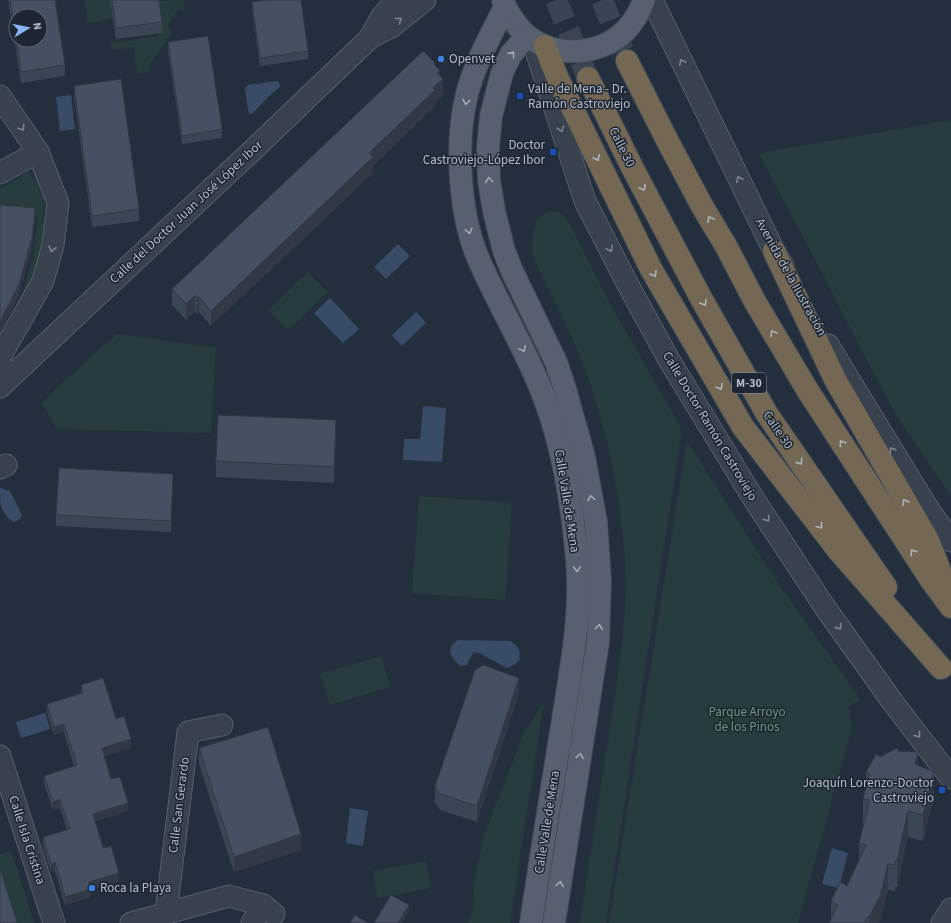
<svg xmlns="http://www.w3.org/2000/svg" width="951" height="923" font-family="'Source Sans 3',sans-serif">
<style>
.green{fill:#263c3f}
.water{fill:#394c67}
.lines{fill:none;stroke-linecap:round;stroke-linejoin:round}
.highway-tunnel{stroke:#3a4453;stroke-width:22;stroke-dasharray:22 11;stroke-linecap:butt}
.minor-casing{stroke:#565f6c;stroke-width:23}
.major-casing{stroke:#414a57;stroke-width:24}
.highway-casing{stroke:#434c59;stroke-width:24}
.minor{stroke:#38414e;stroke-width:21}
.major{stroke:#56606e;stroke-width:22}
.highway{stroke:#746855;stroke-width:22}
.wall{fill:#3b4654}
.shaded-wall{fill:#303945}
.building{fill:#455162;stroke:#303945;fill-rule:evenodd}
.oneway{stroke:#7c8592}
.oneway2{stroke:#a1aab7}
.oneway3{stroke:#aeb4bd}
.shop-dot{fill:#3f7fe0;stroke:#1d2633;stroke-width:1.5}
.transit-dot{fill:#1a4fb4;stroke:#1d2633;stroke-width:1.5}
.labels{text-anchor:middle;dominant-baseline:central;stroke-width:3;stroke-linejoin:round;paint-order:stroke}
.shield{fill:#1d2633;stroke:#878f9c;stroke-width:1}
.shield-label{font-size:12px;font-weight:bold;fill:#b4bcc9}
.poi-label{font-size:13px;fill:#b4bcc9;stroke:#1d2633;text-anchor:start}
.street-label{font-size:13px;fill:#b4bcc9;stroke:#1d2633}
.park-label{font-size:13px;fill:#6b9a76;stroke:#1d2633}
</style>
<rect width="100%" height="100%" fill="#242f3e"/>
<g class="green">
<path d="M85,0H110L113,18L88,23Z"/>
<path d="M183,0L184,8L182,11L179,9L167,26L173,32L149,65V72L137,74L134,47L112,50L111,43L157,36L161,30L157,1Z"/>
<path d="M951,120V496L896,415L759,153Z"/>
<path d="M28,172L36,181L44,204L42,255L30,294L2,335L22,293L33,258L38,217L0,215V189Z"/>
<path d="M559,211L568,221L604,293L682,430L606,923H580C590,858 600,793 610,728C618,674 628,620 625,565C621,490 604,413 575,344C563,317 549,291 536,264L532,251L533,236L537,219L546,213Z"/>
<path d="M308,272L328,292L288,330L268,310Z"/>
<path d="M117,334L216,348L211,433L57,429L42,404L53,391Z"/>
<path d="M687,441L775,579L860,699L849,707L851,730L798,923H609Z"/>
<path d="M419,496L512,503L505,600L412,593Z"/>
<path d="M381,656L390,687L330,705L320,674Z"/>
<path d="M544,701L510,923H468L473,909L474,886L483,838L523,735Z"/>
<path d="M11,851L34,922V923H15L0,876V854Z"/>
<path d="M426,861L431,888L377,898L373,871Z"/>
</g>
<g class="water">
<path d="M276,81L279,82L280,87L269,96L253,113L250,114L248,111L245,88L248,85Z"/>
<path d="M71,95L75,129L60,131L56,97Z"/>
<path d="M398,244L410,256L386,279L374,267Z"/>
<path d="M330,298L359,329L343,343L314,313Z"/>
<path d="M416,312L426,323L402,346L392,335Z"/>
<path d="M423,406L446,408L442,462L403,460L404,439H420Z"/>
<path d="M0,488L10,491L22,515L19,520L13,522C0,513 0,503 0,488Z"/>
<path d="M458,640L510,641C519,646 521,651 519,661L512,666L507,668L479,653L474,652L470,658L467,665L461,666C450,658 445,648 458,640Z"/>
<path d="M45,713L50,729L21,738L16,722Z"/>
<path d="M350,808L368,811L363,846L346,843Z"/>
<path d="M832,848L848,853L839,888L822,884Z"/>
</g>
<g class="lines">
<g class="highway-tunnel">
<path d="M556,0L588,78"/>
<path d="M602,0L627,61"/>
</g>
<g class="minor-casing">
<g id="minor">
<path d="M652,0L774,251L783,266"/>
<path d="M371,36L382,16L397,0"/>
<path d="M532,39L585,201L627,283L669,360L755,501L824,606L894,704L951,778"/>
<path d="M0,96L38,152L58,203L53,245L43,281L0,357V371L3,383"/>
<path d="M0,173L38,152"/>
<path d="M828,345L927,507L951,541"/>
<path d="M0,387L255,148L371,37L391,27L425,0"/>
<path d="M0,468L6,465"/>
<path d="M0,756L54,923"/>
<path d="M166,913L188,732L222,725"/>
<path d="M131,923L229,896L263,905L274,914"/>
<path d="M252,923L263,905"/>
<path d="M942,923L951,909"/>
</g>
</g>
<g class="major-casing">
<g id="major">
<path d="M503,0C506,12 514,22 522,31C549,58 597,58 625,31C634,22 640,11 644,0"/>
<path d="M505,7C491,35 475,63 467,94C455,142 459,213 478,258C498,304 524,346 542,392C563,445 572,502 577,559C582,613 571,667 563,720C552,788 541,855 531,923"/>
<path d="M527,36L511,54L502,73L491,116L488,148L489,180L494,211L504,251L512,271L556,362L565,389L584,457L596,522L600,581L598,642L554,923"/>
</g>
</g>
<g class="highway-casing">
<g id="highway">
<path d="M545,46L557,77L651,269L743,427L838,550L941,668"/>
<path d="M627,61L667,140L702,206L726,246L754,300L808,391L931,580L951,607"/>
<path d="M588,78L633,169L702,300L767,414L886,587"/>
<path d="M774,251L836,381L928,540L945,584"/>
</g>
</g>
<use href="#minor" class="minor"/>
<use href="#major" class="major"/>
<use href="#highway" class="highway"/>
</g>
<g class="wall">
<path d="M8,0H55L65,65V76L21,83Z"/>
<path d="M110,0H159L162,22V33L116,39Z"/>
<path d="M252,2L308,51V59L260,66L252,10Z"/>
<path d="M168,42L222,129V138L182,144L168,51Z"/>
<path d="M435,66L440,75L443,95L435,103V106L373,166V173L211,326L199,312L197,314L195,311L186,320L172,305V289Z"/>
<path d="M74,86L139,209V221L92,227L74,97Z"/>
<path d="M336,436L334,483L216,477V461Z"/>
<path d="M173,485L171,532L56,526V515Z"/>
<path d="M81,685L116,719L131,748L104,756L111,779L128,811L95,821L103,848L119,881L91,890V897L65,905L55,871L51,872L43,846V837L67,830L60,808L53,810L44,784V776L74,766L64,732L54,735L47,713V704L81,693Z"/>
<path d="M519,693L477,822L440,810L435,802V786Z"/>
<path d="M199,748L301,850L234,872L199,764Z"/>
<path d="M898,751L918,765L934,798L923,841L908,837L897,887H895V891L888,890L879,923H829L831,920V901L847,886L859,861V843L864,825H863V799L866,789V772L880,757Z"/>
</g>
<g class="shaded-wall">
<path d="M440,71V82L443,79V95L435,103V106L373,166V173L211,326V311L433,88L437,73Z"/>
<path d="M35,208V219L32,249L19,295L0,333V322Z"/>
<path d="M195,295V311L186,320V304Z"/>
<path d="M199,297V312L197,314V298Z"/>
<path d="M336,420V436L334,483V467Z"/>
<path d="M173,474V485L171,532V521Z"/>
<path d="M519,678V693L477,822V806Z"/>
<path d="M64,724V732L54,735V727Z"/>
<path d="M131,739V748L102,757V748Z"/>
<path d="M918,752V778L915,764Z"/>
<path d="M934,772V798L923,841V815Z"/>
<path d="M60,799V808L53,810V802Z"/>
<path d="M128,803V811L93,822V814Z"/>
<path d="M908,811V837L897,887V860Z"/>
<path d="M301,834V850L234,872V857Z"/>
<path d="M55,862V871L51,872V864Z"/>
<path d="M888,864V890L880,922L879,923H869V917Z"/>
<path d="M119,873V881L91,890V897L65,905V897L89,882Z"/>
<path d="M409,905V912L402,923H398Z"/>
<path d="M867,917V923H865Z"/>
</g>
<g class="building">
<path d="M10,0H55L65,65L21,72ZM16,16H40V40H16Z"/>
<path d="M112,0H159L162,22L116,28Z"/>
<path d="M266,0H301L308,51L260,58L252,2Z"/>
<path d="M208,36L222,129L182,136L168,42Z"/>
<path d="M423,51L435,63L434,64L440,71L437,73L443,79L433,88L435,90L369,153L373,157L211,311L199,297L197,298L195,295L186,304L172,289Z"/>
<path d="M121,79L139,209L92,216L74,86Z"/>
<path d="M0,205L35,208L32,238L19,284L0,322Z"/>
<path d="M218,415L336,420L334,467L216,461Z"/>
<path d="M59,468L173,474L171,521L56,515Z"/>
<path d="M483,665L519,678L477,806L440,794L435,786L475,670Z"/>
<path d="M103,678L116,719L124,716L131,739L102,748L111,779L120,777L128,803L93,814L103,848L111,846L119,873L89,882L91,889L65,897L55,862L51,864L43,837L70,829L60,799L53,802L44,776L77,765L64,724L54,727L47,704L83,693L81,685Z"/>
<path d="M268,727L301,834L234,857L199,748Z"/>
<path d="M897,748L898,751L918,752L915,764L934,772L923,815L908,811L897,860L895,861V865L888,864L880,896L869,917H867L865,923H829L838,905L831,901L840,882L847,886L866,845L859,843L870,800L863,799L870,773L866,772L876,754L880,757Z"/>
<path d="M0,869L17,922L14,923H0Z"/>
<path d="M391,895L409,905L398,923H374Z"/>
<path d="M355,915L368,923H350Z"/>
</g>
<defs><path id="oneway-chevron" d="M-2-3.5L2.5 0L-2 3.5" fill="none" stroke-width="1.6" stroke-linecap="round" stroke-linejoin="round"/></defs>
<g class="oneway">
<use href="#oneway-chevron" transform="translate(399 20) rotate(-38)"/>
<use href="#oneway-chevron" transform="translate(682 62) rotate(-116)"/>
<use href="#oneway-chevron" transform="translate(22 128) rotate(56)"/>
<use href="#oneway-chevron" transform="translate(561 129) rotate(72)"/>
<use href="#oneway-chevron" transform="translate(739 179) rotate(-116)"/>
<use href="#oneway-chevron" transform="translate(52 249) rotate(103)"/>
<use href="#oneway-chevron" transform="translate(610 249) rotate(63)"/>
<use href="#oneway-chevron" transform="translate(892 450) rotate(-122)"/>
<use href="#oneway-chevron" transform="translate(767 519) rotate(57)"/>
<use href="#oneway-chevron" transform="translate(839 627) rotate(55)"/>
<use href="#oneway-chevron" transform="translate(918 735) rotate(53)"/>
</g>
<g class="oneway2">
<use href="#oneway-chevron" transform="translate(512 54) rotate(-54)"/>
<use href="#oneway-chevron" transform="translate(466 102) rotate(100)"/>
<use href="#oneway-chevron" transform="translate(489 180) rotate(-95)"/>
<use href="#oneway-chevron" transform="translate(469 231) rotate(76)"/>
<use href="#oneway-chevron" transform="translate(523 349) rotate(64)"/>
<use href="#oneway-chevron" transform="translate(591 498) rotate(-101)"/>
<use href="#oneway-chevron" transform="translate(577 569) rotate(88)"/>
<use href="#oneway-chevron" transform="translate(599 627) rotate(-86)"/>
<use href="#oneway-chevron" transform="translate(580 756) rotate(-81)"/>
<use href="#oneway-chevron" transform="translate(560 884) rotate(-81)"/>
</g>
<g class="oneway3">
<use href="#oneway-chevron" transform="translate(597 158) rotate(64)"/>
<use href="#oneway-chevron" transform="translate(643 188) rotate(62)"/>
<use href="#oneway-chevron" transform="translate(710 219) rotate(-120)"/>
<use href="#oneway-chevron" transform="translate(654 274) rotate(60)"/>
<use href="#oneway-chevron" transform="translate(704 303) rotate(61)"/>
<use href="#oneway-chevron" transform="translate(773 333) rotate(-121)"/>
<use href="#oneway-chevron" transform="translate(720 387) rotate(60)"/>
<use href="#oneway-chevron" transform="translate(842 443) rotate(-123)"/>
<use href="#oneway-chevron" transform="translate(800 462) rotate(55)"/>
<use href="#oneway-chevron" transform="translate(905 502) rotate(-120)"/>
<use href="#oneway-chevron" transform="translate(820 526) rotate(53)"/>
<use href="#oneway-chevron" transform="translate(913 552) rotate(-123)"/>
</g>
<g class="shop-dot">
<circle cx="441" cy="59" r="4"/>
<circle cx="92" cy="888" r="4"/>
</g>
<g class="transit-dot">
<rect x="516" y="92" width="8" height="8" rx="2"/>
<rect x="549" y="148" width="8" height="8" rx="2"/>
<rect x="938" y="786" width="8" height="8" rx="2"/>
</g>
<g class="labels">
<rect class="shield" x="732" y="373" width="34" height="20" rx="3"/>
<g class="shield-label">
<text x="749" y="383">M-30</text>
</g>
<g class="poi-label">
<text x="449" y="59">Openvet</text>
<text x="528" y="89">Valle de Mena - Dr.<tspan x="528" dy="15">Ramón Castroviejo</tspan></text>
<text x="545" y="145" text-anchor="end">Doctor<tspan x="545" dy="15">Castroviejo-López Ibor</tspan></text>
<text x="934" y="783" text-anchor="end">Joaquín Lorenzo-Doctor<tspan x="934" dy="15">Castroviejo</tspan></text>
<text x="100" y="888">Roca la Playa</text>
</g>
<g class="street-label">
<text transform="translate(622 147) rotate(64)">Calle 30</text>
<text transform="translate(186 212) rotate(-43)">Calle del Doctor Juan José López Ibor</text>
<text transform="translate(791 277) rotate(61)">Avenida de la Ilustración</text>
<text transform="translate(710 426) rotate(59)">Calle Doctor Ramón Castroviejo</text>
<text transform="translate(778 430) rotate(56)">Calle 30</text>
<text transform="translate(567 501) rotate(81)">Calle Valle de Mena</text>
<text transform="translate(179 805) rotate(-83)">Calle San Gerardo</text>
<text transform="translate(547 822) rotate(-81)">Calle Valle de Mena</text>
<text transform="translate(27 840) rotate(72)">Calle Isla Cristina</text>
</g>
<g class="park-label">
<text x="747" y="712">Parque Arroyo<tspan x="747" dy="15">de los Pinos</tspan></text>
</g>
</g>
<g transform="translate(28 28) rotate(80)"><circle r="19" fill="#1d2633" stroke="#59626f"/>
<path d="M0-3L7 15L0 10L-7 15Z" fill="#8ab4f8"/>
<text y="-6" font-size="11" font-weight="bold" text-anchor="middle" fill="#b4bcc9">N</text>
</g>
</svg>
